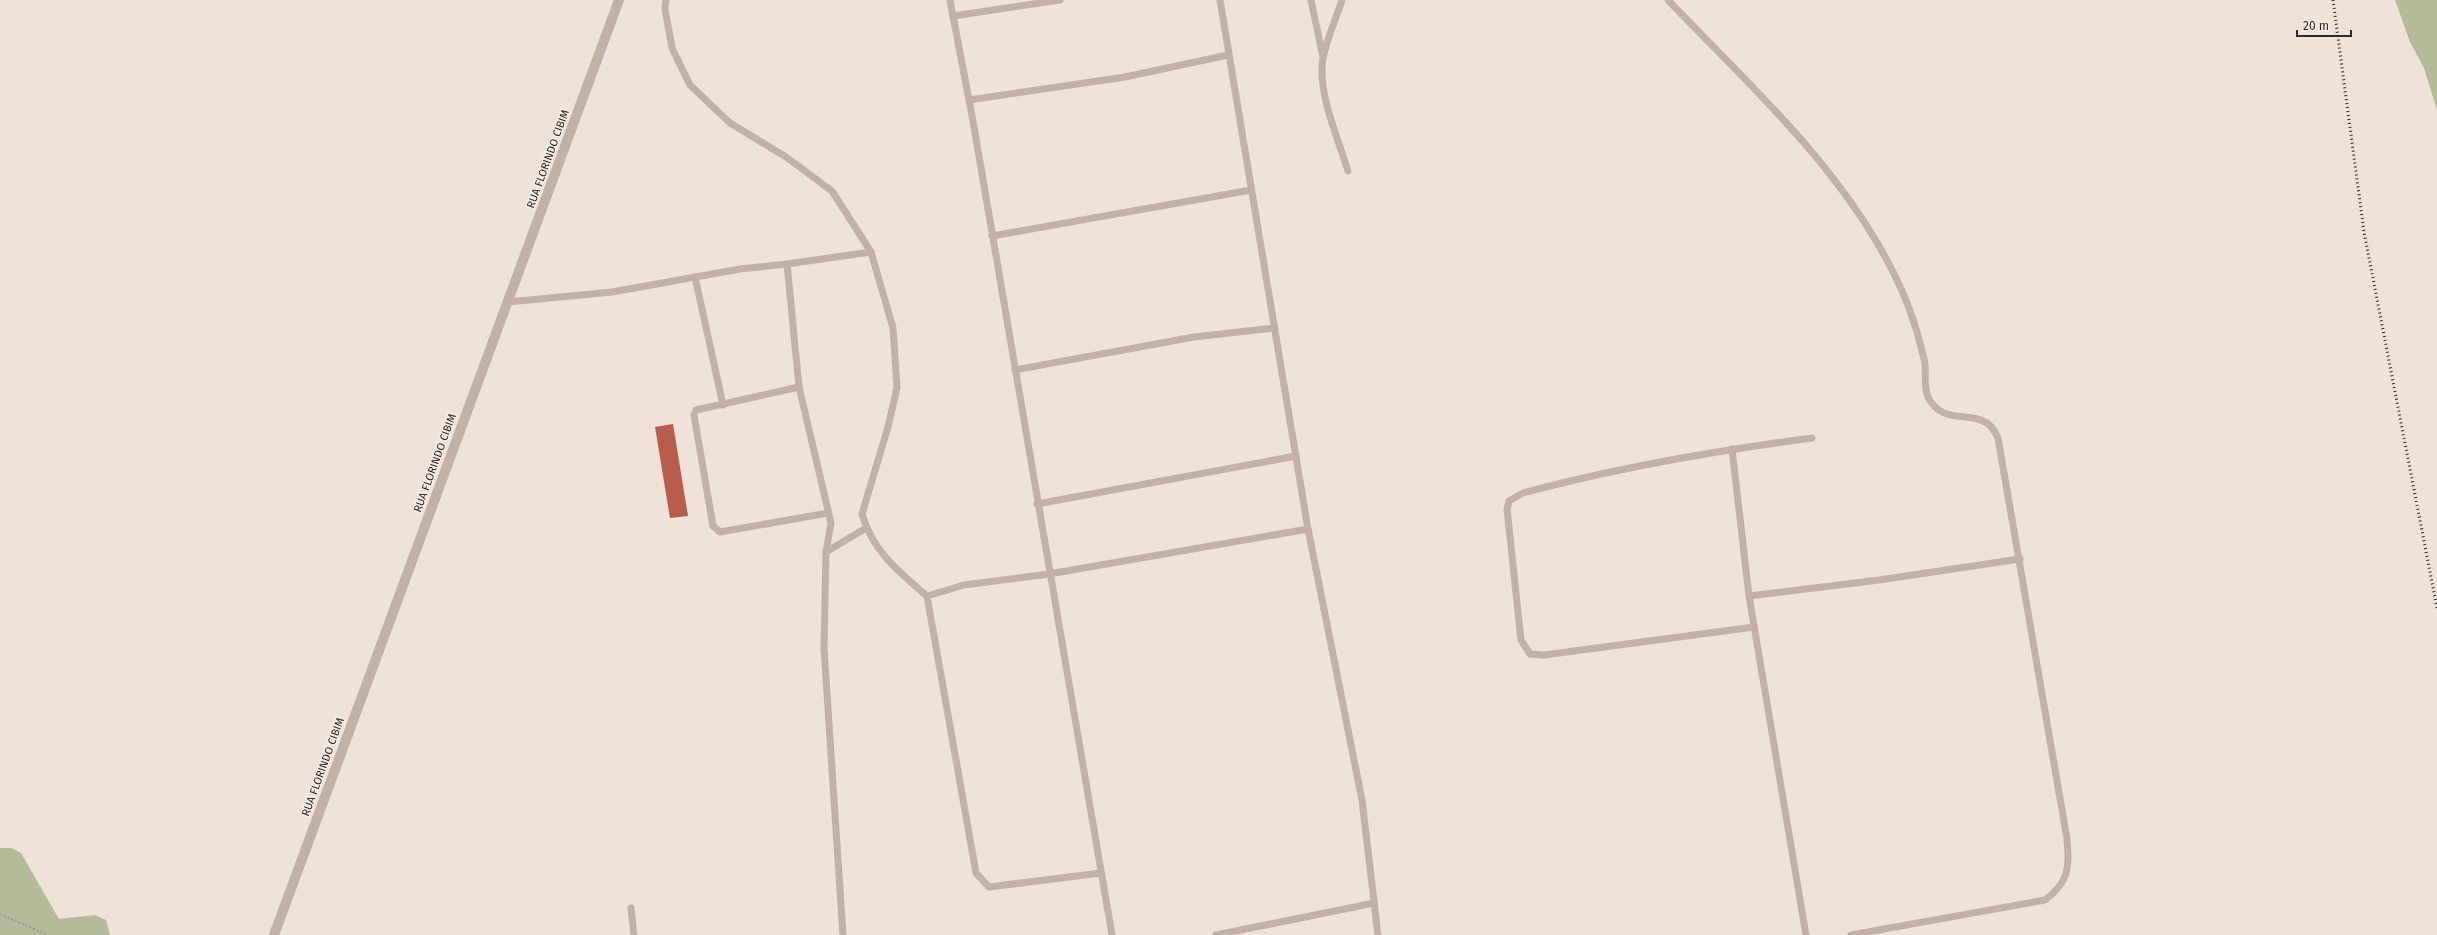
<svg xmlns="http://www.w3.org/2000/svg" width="2437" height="935" font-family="'Fira Sans',sans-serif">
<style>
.green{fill:#b3bb9a}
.building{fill:#b95c4b}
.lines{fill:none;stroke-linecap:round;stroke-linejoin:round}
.path{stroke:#b09b90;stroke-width:2.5;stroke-dasharray:2 2;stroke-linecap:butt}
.service{stroke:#c4b1a6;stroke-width:7}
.tertiary{stroke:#c4b1a6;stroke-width:10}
.rail{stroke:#312926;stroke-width:3;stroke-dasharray:1 3;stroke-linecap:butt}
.labels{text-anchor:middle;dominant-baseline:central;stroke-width:3.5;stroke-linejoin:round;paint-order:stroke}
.street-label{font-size:11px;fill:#312926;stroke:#f6ece4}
</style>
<rect width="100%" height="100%" fill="#eee2d9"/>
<g class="green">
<path d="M2395,0H2437V110L2424,68L2410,42Z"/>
<path d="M0,848H11L21,853L59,919L95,915L106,920L110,935H0Z"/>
</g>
<path class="building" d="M673,424L688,516L670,518L655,427Z"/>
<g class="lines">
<path class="path" d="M0,914L48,935"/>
<g class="service">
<path d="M666,0L665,9L672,48L690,85L730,123L786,157L832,191L871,252L893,328L897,388L888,427L862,514C873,552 899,572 927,596"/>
<path d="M950,0L973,121L1112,935"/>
<path d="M1220,0L1308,529L1362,800L1378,935"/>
<path d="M1311,0L1323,57"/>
<path d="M1342,0C1336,19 1327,38 1323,58C1317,92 1338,138 1348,171"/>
<path d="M1668,0C1748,84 1838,164 1891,268C1906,296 1917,328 1924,359C1927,370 1923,387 1928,397C1945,432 1983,401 1998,438L2067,839C2069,868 2070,881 2045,900L1851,935"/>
<path d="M953,16L1060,0"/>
<path d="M969,100L1125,77L1228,55"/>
<path d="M992,236L1251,190"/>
<path d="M787,264L799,387L831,523L826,552L824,648L843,935"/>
<path d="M695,277L723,405"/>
<path d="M508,302L612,292L740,269L787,264L871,252"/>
<path d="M1015,370L1194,337L1275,328"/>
<path d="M799,387L696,410L694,415L713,526L720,532L828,513"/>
<path d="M1732,449L1749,596L1806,935"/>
<path d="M1037,504L1296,456"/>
<path d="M826,552L866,528"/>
<path d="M1749,596L1879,580L2020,559"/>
<path d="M1754,627L1544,655L1530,654L1521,640L1507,509L1509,501L1523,493C1619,467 1714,451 1812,438"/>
<path d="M1101,873L989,887L976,873L927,596L964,585L1049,574L1308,529"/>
<path d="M631,908L634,935"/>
<path d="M1216,935L1374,903"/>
</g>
<path class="tertiary" d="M274,935L619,0"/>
<path class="rail" d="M2333,0L2364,232L2437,608"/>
</g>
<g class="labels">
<g class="street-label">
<text transform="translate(548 159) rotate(-70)">RUA FLORINDO CIBIM</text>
<text transform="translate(435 463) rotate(-70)">RUA FLORINDO CIBIM</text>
<text transform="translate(323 767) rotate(-70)">RUA FLORINDO CIBIM</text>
</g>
</g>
<path d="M2297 30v6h54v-6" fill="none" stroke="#312926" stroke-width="2"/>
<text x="2303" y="30" font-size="12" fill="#312926" stroke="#f6ece4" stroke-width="3" paint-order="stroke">20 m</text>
</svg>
